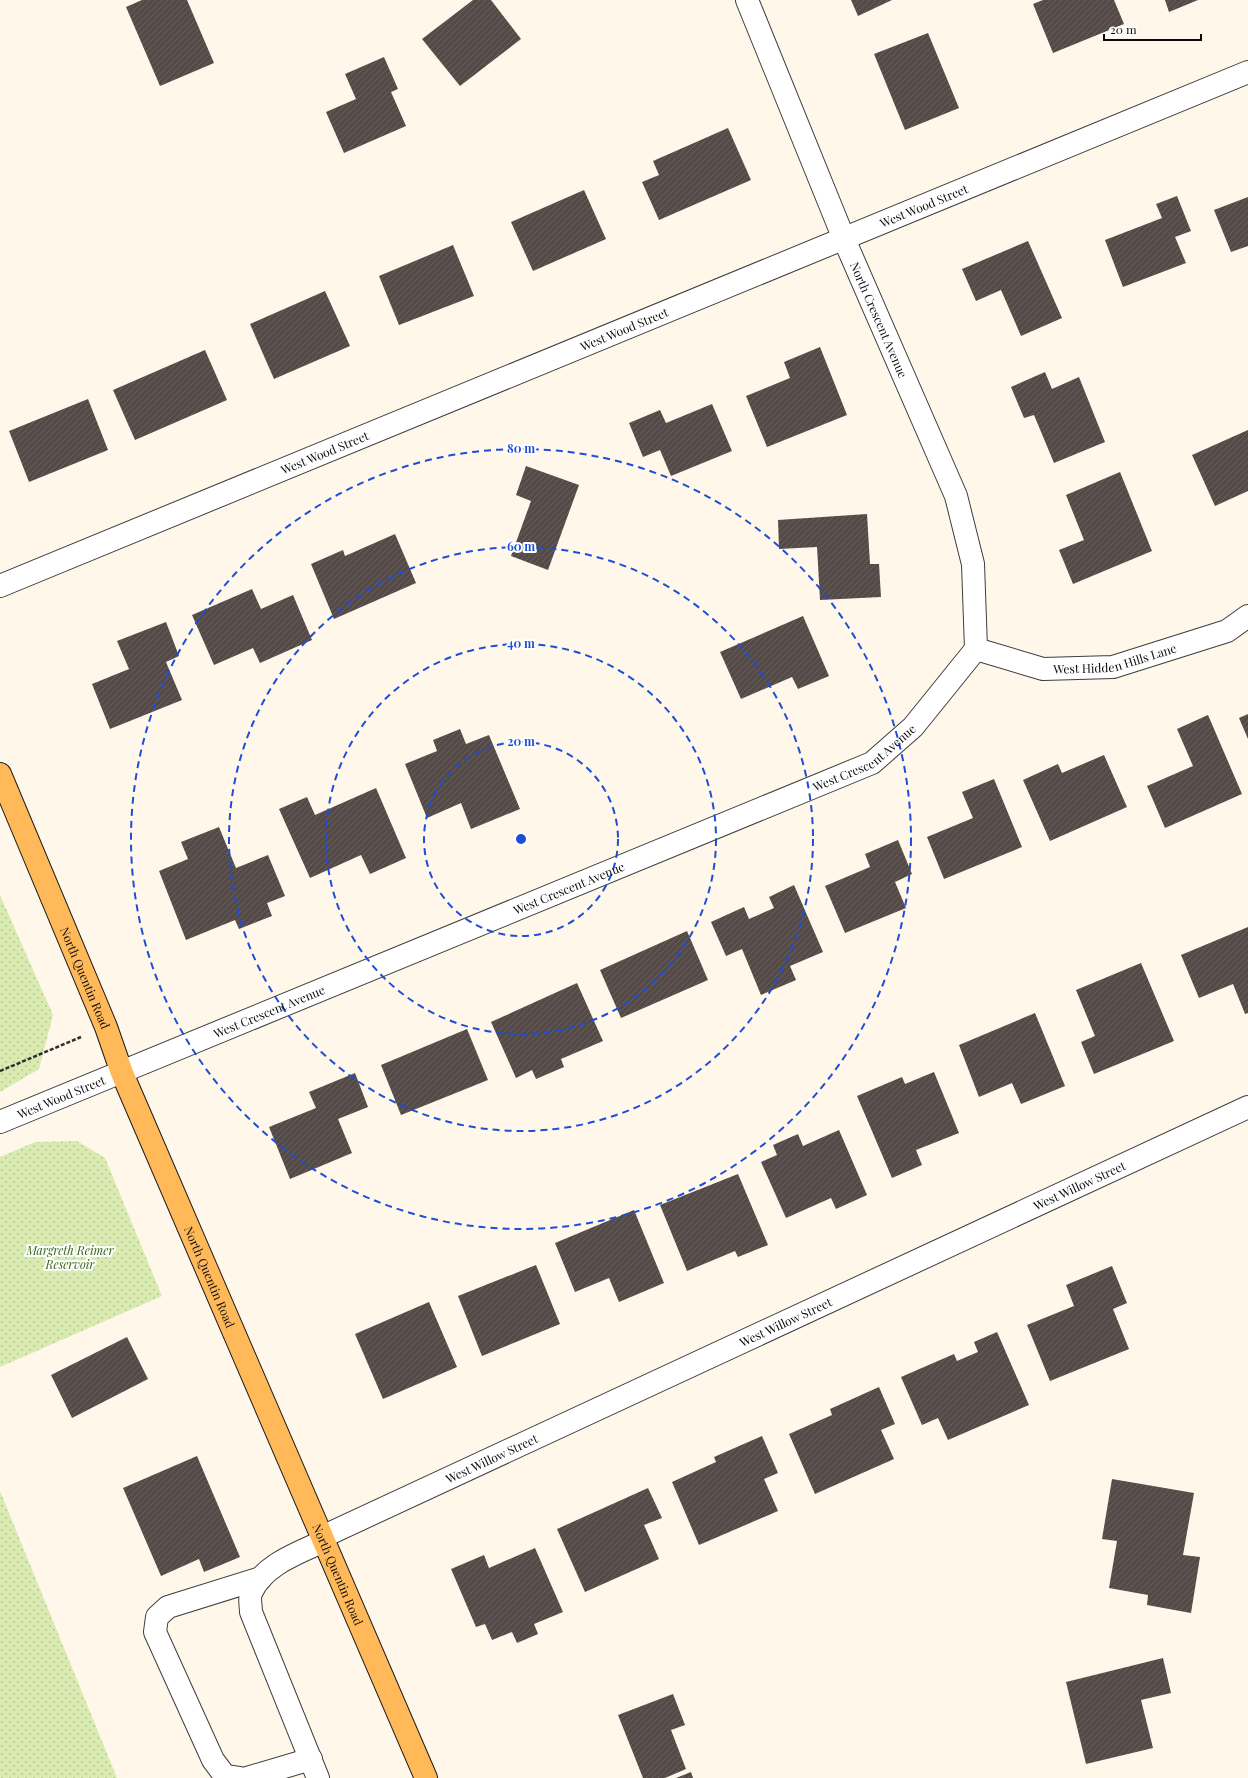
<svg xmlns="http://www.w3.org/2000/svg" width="1248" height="1778" font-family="'Playfair Display',serif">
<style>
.park{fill:url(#park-dots)}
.building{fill:url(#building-hatch)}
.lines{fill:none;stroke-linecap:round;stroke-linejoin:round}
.minor-casing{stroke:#3e3e3e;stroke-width:24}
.major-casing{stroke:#1c1c1c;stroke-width:24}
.path{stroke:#2d2d2d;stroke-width:2.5;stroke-dasharray:4 2;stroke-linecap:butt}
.minor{stroke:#fff;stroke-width:22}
.major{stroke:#ffb959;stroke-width:22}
.ring{fill:none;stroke:#1d4ed8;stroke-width:2;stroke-dasharray:7 5}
.labels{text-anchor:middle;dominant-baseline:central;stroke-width:4;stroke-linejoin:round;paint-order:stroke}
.street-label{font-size:12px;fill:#0b0b0b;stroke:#fff}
.park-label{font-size:12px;font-style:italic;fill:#366618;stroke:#fff}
.centre{fill:#1d4ed8;stroke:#fff;stroke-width:2}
.ring-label{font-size:12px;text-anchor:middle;font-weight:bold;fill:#1d4ed8;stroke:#fff;stroke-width:4;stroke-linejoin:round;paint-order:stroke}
</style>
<defs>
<pattern id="park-dots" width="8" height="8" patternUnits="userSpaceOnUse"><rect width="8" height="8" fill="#d9ebb1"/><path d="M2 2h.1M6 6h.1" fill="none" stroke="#b9c897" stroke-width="1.8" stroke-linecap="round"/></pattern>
<pattern id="building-hatch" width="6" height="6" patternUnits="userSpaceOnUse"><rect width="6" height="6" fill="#544a47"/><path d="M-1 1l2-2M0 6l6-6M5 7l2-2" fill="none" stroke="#68605d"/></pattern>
</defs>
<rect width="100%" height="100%" fill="#fff7e9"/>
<g class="park">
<path d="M0,895L53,1015L39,1069L0,1092Z"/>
<path d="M77,1141L105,1158L162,1296L0,1367V1157L35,1142Z"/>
<path d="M0,1491L117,1778H0Z"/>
</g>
<g class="building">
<path d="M142,0H187L214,63L160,86L126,7Z"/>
<path d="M473,0H491L521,39L460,86L422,39Z"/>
<path d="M851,0H892L858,16Z"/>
<path d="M1043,0H1114L1124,24L1053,53L1033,4Z"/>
<path d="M1165,0H1198L1169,12Z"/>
<path d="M928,33L959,108L905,130L874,54Z"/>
<path d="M384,57L398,89L391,92L406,126L344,153L326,112L356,99L345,74Z"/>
<path d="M728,128L751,180L659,220L642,182L659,175L653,161Z"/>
<path d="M584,190L606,239L533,271L511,222Z"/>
<path d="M1177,196L1191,231L1175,237L1186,263L1123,287L1105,240L1162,218L1156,204Z"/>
<path d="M1248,197V246L1231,252L1214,210Z"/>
<path d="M1028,241L1062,318L1021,336L1001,290L976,301L962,269Z"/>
<path d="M453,245L474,296L399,325L379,276Z"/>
<path d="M325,291L350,346L274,379L250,324Z"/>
<path d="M820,347L847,415L767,447L746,396L790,378L784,362Z"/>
<path d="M205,350L227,400L135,440L113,390Z"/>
<path d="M1045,372L1052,389L1079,377L1105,442L1054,463L1034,415L1024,418L1011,387Z"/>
<path d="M88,399L108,450L29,482L9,431Z"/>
<path d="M712,404L732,451L671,476L660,450L643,457L629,423L660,410L666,423Z"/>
<path d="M1248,430V491L1215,506L1192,455Z"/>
<path d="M526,466L579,485L548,570L511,556L531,501L516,495Z"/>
<path d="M1120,472L1152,551L1073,584L1059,550L1084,540L1066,495Z"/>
<path d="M867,514L870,564H879L881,597L820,600L817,547L779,549L778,520Z"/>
<path d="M395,534L416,583L334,619L311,564L343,550L345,556Z"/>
<path d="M252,589L261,609L293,595L312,640L260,663L253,648L214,665L192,615Z"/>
<path d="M803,616L829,676L798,689L792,677L741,699L720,652Z"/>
<path d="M166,622L179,656L166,662L182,700L110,729L92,684L129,669L117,641Z"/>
<path d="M1248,714V739L1239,718Z"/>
<path d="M1208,715L1242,794L1165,828L1147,786L1193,766L1177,729Z"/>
<path d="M460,729L466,744L489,735L520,809L471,829L461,803L427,818L405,764L437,751L433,740Z"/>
<path d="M1104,755L1127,807L1050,841L1023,780L1058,764L1062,773Z"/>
<path d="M994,779L1022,847L944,879L927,837L973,818L962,792Z"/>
<path d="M376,788L406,858L370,874L361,855L310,878L279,809L307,797L315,815Z"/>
<path d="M219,827L236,868L268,855L285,896L267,903L272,916L239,929L235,920L186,940L159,871L188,859L181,842Z"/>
<path d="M898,840L912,874L895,882L906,908L845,933L825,886L870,867L865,854Z"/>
<path d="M794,885L823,952L790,966L796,980L761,995L742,949L726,956L711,922L744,907L749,919L774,908L769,897Z"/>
<path d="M1248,927V1013L1245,1014L1233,984L1199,998L1181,955Z"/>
<path d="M687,931L708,980L621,1018L600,970Z"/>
<path d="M1141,963L1174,1041L1094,1074L1081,1042L1095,1036L1076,990Z"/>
<path d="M577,983L603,1041L561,1059L564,1067L536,1079L532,1070L516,1078L491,1022Z"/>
<path d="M1035,1013L1065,1086L1021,1104L1012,1083L979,1097L959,1045Z"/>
<path d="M467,1029L488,1080L401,1115L381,1065Z"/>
<path d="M934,1072L959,1133L916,1150L922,1165L892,1178L857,1096L902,1077L905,1084Z"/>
<path d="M355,1073L368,1107L338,1119L352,1153L290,1179L269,1127L316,1108L309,1092Z"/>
<path d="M839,1130L867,1195L836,1209L831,1198L786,1218L761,1162L777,1155L773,1145L798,1134L803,1146Z"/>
<path d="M738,1174L768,1245L738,1257L735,1251L687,1271L660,1205Z"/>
<path d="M634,1210L664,1283L619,1302L609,1278L575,1292L555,1243Z"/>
<path d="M536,1265L560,1324L482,1356L458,1296Z"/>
<path d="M1112,1266L1127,1303L1113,1309L1129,1349L1050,1381L1027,1325L1074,1306L1066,1285Z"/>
<path d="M429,1302L457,1367L383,1399L355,1334Z"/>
<path d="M997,1332L1029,1405L948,1440L938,1418L922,1425L901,1377L954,1354L957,1361L978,1352L974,1342Z"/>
<path d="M127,1337L148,1379L72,1418L51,1375Z"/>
<path d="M879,1387L895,1424L881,1430L894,1459L815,1494L789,1434L832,1415L830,1409Z"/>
<path d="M762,1436L778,1473L764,1479L778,1511L699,1545L672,1482L716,1462L714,1457Z"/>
<path d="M197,1456L240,1557L204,1572L199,1559L161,1576L123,1488Z"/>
<path d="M1112,1479L1194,1493L1183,1555L1200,1557L1191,1613L1147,1605L1148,1595L1109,1588L1117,1541L1102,1539Z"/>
<path d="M648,1488L662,1518L644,1525L659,1559L585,1592L557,1529Z"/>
<path d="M535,1548L563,1612L534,1624L538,1634L517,1643L512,1632L492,1640L485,1624L476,1627L451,1569L484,1555L489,1568Z"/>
<path d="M1163,1658L1171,1693L1141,1700L1153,1748L1086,1764L1066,1682Z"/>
<path d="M673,1694L685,1725L671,1730L686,1769L665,1778H643L618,1715Z"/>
<path d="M691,1772L693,1778H676Z"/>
</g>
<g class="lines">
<g class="minor-casing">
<g id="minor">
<path id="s1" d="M747,0L844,239L956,496L973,564L976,649"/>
<path id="s2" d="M0,586L1248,72"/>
<path id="s3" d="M976,649L1043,669L1113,667L1227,631L1248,616"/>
<path id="s4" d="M0,1122L872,763L913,727L976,649"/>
<path id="s5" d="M322,1537L1248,1107"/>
<path d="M239,1778L225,1776L213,1760L155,1632L157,1617L168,1607L261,1578"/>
<path d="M247,1778L311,1759"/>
<path d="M318,1778L251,1612C251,1607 249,1598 251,1593C263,1565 298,1553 324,1541"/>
</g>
</g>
<g class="major-casing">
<g id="major">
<path id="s6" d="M0,774L106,1027L122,1073L426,1778"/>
</g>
</g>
<path class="path" d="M0,1071L81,1037"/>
<use href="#minor" class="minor"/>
<use href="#major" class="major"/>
</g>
<g class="ring">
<circle cx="521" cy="839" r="97"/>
<circle cx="521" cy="839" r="195"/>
<circle cx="521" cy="839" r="292"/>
<circle cx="521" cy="839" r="390"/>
</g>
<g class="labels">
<g class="street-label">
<text stroke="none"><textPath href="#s2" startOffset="999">West Wood Street</textPath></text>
<text stroke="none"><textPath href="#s1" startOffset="346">North Crescent Avenue</textPath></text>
<text stroke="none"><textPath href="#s2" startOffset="675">West Wood Street</textPath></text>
<text stroke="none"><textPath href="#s2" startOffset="351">West Wood Street</textPath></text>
<text stroke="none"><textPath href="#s3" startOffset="143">West Hidden Hills Lane</textPath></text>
<text stroke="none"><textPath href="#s4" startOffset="939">West Crescent Avenue</textPath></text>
<text stroke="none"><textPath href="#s4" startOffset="615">West Crescent Avenue</textPath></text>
<text stroke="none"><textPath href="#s6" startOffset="221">North Quentin Road</textPath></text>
<text stroke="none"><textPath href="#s4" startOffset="291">West Crescent Avenue</textPath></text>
<text stroke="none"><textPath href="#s4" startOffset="66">West Wood Street</textPath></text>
<text stroke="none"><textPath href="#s5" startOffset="835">West Willow Street</textPath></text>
<text stroke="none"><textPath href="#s6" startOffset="545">North Quentin Road</textPath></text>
<text stroke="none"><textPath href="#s5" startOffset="511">West Willow Street</textPath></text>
<text stroke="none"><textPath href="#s5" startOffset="187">West Willow Street</textPath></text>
<text stroke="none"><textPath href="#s6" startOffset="869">North Quentin Road</textPath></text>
</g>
<g class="park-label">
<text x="70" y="1250">Margreth Reimer<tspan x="70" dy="14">Reservoir</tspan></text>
</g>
</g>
<circle cx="521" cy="839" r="6" class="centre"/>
<g class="ring-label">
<text x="521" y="453">80 m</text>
<text x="521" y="551">60 m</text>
<text x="521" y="648">40 m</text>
<text x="521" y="746">20 m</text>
</g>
<path d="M1104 34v6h97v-6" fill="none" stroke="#0b0b0b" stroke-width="2"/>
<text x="1110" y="34" font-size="12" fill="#0b0b0b" stroke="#ffffff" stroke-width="3" paint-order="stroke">20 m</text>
</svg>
